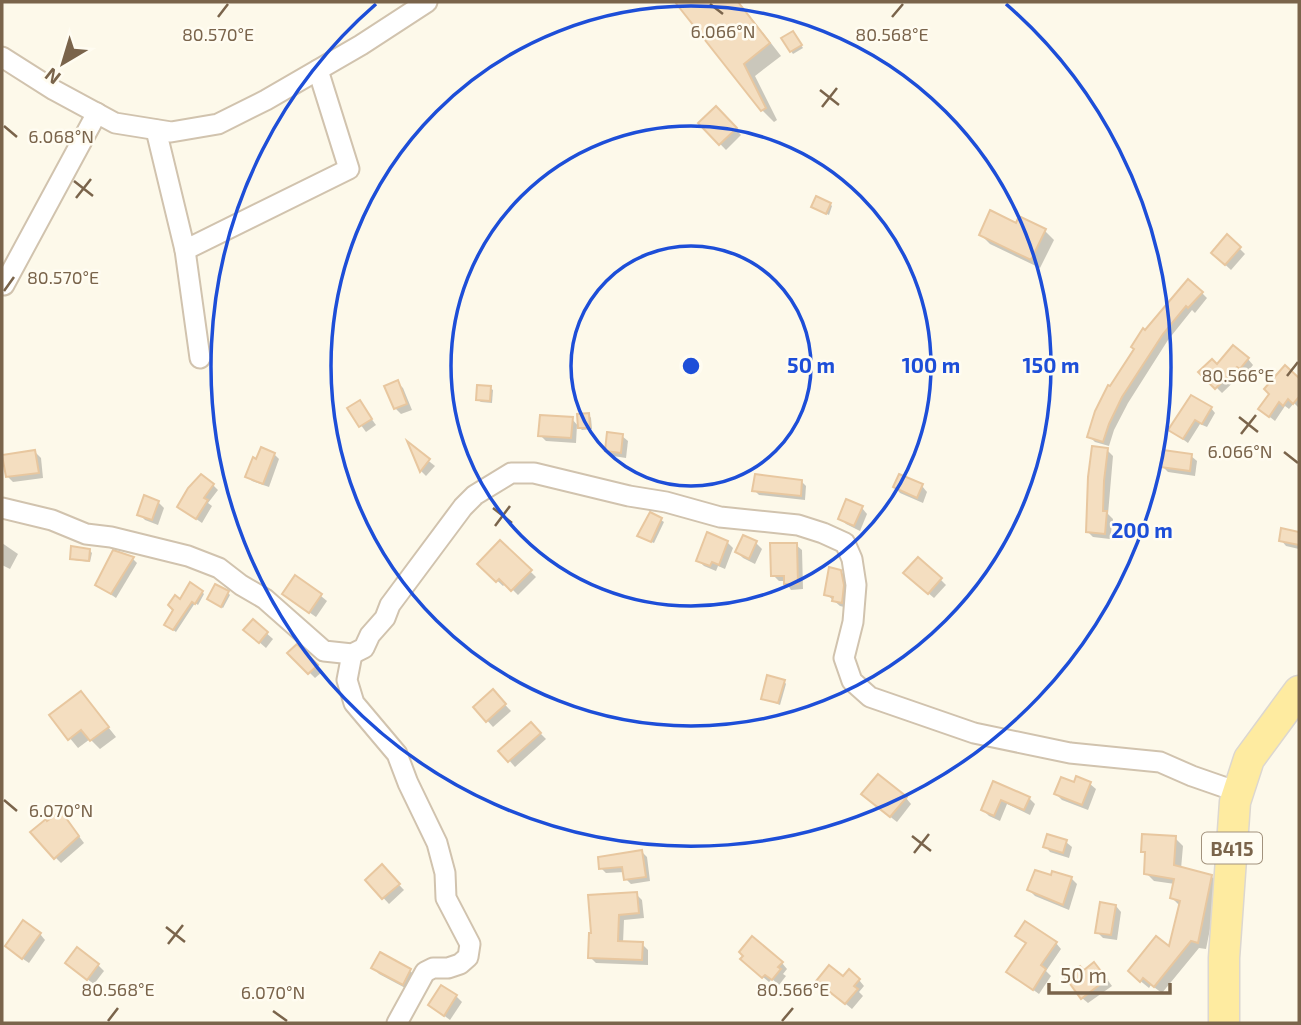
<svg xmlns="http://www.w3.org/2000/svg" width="1301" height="1025" font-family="'Exo 2',sans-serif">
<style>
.shadow{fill:#0003}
.building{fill:#f4dec0;stroke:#e8c79f;stroke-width:2}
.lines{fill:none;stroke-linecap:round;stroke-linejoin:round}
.minor-casing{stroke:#d1c3ae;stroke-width:23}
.primary-casing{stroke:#dcd7d0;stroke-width:33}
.minor{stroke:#fff;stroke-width:19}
.primary{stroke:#feeba0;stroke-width:30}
.ticks{fill:none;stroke:#7a644b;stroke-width:2.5}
.ring{fill:none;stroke:#1d4ed8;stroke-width:3.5}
.labels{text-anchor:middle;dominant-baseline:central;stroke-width:5;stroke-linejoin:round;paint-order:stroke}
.shield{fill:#fffcf1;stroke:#a2927d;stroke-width:2}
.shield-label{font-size:19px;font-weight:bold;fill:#7a644b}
.ticks-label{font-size:18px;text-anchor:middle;fill:#7a644b;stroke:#fffcf1;stroke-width:5;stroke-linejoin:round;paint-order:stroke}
.centre{fill:#1d4ed8;stroke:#fffcf1;stroke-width:3.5}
.ring-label{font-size:21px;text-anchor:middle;font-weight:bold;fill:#1d4ed8;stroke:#fffcf1;stroke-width:5;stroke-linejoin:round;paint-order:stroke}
</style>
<rect width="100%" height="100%" fill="#fdf9ea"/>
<g class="shadow">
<path d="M677,2H739L781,56L755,76L777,120L774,122L762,110Z"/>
<path d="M795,35L803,48L793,54L791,51Z"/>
<path d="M716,108L741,135L726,150L700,123Z"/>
<path d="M830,204L832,206L829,215L816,209Z"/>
<path d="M1045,231L1054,240L1040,268L990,244L981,235Z"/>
<path d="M1239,248L1245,254L1231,270L1219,259Z"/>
<path d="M1202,293L1207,298L1195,313L1192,310L1168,340L1128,403L1114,430L1109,446L1095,442L1089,436L1111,389L1145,332Z"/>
<path d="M1248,359L1253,365L1246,374L1244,372L1222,393L1201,372Z"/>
<path d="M1285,368L1299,380V408L1294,403L1289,409L1285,406L1275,421L1266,414Z"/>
<path d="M397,382L403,388L412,410L401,414L395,408Z"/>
<path d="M490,388L493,390L492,403L481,402L478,400Z"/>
<path d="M359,402L376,425L366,432L349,409Z"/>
<path d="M1211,408L1215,413L1207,427L1200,424L1188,443L1170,430Z"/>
<path d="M589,415L591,418L592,429L582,430L577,425L576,443L546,441L540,435L572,419L579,427Z"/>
<path d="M622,436L628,441L626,458L613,456L607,450Z"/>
<path d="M411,447L435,466L426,476L421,471Z"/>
<path d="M1107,450L1113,456L1108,514L1113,519L1110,539L1093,537L1087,531Z"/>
<path d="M35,452L41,458L43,478L13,482L7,476Z"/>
<path d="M274,454L279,459L269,487L252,481L247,476L257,461Z"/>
<path d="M1191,456L1197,461L1195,476L1168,472L1162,466Z"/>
<path d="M801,481L806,486L805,500L759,495L754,490Z"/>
<path d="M213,485L218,490L208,503L212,506L202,523L179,507Z"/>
<path d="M922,486L927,492L923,503L900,493L895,487Z"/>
<path d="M158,502L164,508L158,525L145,520L139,514Z"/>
<path d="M862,508L867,514L860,531L846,524L840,518Z"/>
<path d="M661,520L664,522L654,543L642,538Z"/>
<path d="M1283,530L1299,534V549L1286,546L1281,540Z"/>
<path d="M500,542L536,577L518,595L506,583L503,586L479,564Z"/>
<path d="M727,542L733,548L725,569L718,566L716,571L704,566L698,560Z"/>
<path d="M2,543L18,554L10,569L2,565Z"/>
<path d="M756,543L762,549L755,564L743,558L737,552Z"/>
<path d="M796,545L802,550L803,589L791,590L785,581H779L773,575Z"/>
<path d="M89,550L92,553L90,562L74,560L72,558Z"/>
<path d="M133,559L137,563L116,598L97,585Z"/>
<path d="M840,571L847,578L848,608L840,606L826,594Z"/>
<path d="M912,579H940L946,585L934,598Z"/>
<path d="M202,592L204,594L198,605L195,603L176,632L169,627L180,601Z"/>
<path d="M228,593L230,595L223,608L211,601Z"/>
<path d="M321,596L327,601L316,617L290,599Z"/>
<path d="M253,621L273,639L266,648L251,635Z"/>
<path d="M297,646L322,672L315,678L290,653Z"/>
<path d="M784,681L786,684L780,705L763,698Z"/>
<path d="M493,692L511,711L493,727L476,708Z"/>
<path d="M81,693L116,737L100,749L90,739L78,748L51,715Z"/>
<path d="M531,724L546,739L515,767L501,751Z"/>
<path d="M1077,778L1090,784L1096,789L1088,810L1062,800L1056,794L1075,784Z"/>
<path d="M994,783L1029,798L1035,804L1030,815L1007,804L1000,821L989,816L983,810Z"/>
<path d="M906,798L911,804L897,822L869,800Z"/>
<path d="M66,819L84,843L61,863L55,857L47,823Z"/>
<path d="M1175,838L1183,846L1181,869L1211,876L1219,884L1206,949L1199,948L1162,993L1151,985L1149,988L1138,979L1170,949L1180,906L1172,898L1175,884L1154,881L1146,873V855L1143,851Z"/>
<path d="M1066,842L1072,847L1069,858L1050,852L1045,846Z"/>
<path d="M642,852L647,857L650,881L631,884L626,879L625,872L606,873L601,868Z"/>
<path d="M382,867L404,890L389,904L367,880Z"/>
<path d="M1052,878H1071L1077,884L1069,910L1035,896L1029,890Z"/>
<path d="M636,894L642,900L644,918L624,920L623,943L642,944L648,950V965L596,963L590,957L593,935Z"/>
<path d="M1116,906L1121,912L1117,940L1103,938L1097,932Z"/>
<path d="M40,934L45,940L29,963L13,952Z"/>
<path d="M1017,936L1056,943L1061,949L1046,971L1051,976L1039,994L1009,972L1027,944Z"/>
<path d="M381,954L410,971L416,976L409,990L379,974L373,968Z"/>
<path d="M745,956L782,963L787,969L783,974L786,976L779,985L772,979L769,982L748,965Z"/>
<path d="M98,965L104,971L94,984L73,969Z"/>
<path d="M1100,970L1112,986L1088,1003L1082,998L1084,972Z"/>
<path d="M843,979L859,980L864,986L859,992L863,996L852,1009L824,986Z"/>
<path d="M456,996L462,1002L450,1020L430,1005Z"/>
</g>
<g class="building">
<path d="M675,2H738L770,43L744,64L766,108L761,111Z"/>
<path d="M793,31L802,45L790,52L781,38Z"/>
<path d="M716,106L737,128L719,145L698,123Z"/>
<path d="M816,196L831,203L826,214L811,207Z"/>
<path d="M990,210L1016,223L1019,216L1046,229L1031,260L979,235Z"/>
<path d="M1227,234L1241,247L1225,265L1211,253Z"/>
<path d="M1188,279L1203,292L1188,308L1186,306L1163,334L1122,397L1109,424L1103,442L1087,437L1095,411L1108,385L1110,386L1134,349L1131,347L1143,328L1145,330Z"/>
<path d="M1233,345L1249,358L1240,369L1237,367L1215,389L1198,372L1212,359L1217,364Z"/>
<path d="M1285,365L1299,378V397L1293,404L1288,399L1283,406L1279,402L1269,417L1258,409L1269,394L1264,389Z"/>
<path d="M398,380L407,404L394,409L384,386Z"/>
<path d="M477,385L491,386L490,401L476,400Z"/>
<path d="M1191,395L1212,407L1202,424L1195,420L1183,439L1168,430Z"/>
<path d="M360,400L372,419L359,427L347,408Z"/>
<path d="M589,413L590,428H578L577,414Z"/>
<path d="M540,415L573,417L571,438L538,436Z"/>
<path d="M607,432L623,434L621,453L605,451Z"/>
<path d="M407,441L430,459L420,472Z"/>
<path d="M1092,446L1108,448L1104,481L1103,511H1107L1105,534L1086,532L1088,477Z"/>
<path d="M261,447L275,453L263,484L245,477L253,457L256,459Z"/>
<path d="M35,450L39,473L6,477L2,455Z"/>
<path d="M1163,450L1192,454L1190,471L1160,467Z"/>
<path d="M201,474L214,484L204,498L208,500L196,519L177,507L188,488Z"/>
<path d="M755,474L802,480L801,496L752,491Z"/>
<path d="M899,474L923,484L917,498L893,487Z"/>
<path d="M144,495L159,501L152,520L137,515Z"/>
<path d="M846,499L863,506L854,526L838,519Z"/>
<path d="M650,512L662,518L651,542L637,536Z"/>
<path d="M1281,528L1299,532V545L1279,541Z"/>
<path d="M707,532L728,541L719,565L712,562L710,566L696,561Z"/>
<path d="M743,535L757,541L749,559L735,552Z"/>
<path d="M500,540L532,570L511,591L499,579L496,582L477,564Z"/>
<path d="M770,543H797L798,584H784V576H771Z"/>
<path d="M71,546L90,549L89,561L70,559Z"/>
<path d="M113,550L134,557L111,594L95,585Z"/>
<path d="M918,557L942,578L928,594L903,573Z"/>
<path d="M829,567L841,570L844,585L842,603L832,601L833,597L824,595Z"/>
<path d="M295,575L322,594L309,613L282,594Z"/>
<path d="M190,582L203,591L195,604L192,602L173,630L164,625L173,610L168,605L175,595L180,599Z"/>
<path d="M215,584L229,591L221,607L207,599Z"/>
<path d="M253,619L268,632L259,643L243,630Z"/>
<path d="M297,644L318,665L308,674L287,653Z"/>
<path d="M767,675L785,680L778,703L761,699Z"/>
<path d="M493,689L506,704L486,722L473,707Z"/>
<path d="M81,691L109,727L90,741L81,730L68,740L49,715Z"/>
<path d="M531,722L541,733L508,762L498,751Z"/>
<path d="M878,774L907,797L890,817L861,794Z"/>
<path d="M1076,776L1091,782L1082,805L1054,794L1061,777L1074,782Z"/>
<path d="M993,781L1030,797L1024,810L1001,800L994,816L981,810Z"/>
<path d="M61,811L79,836L54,859L30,832L46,819L47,821Z"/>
<path d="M1047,834L1067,840L1063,853L1043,847Z"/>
<path d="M1142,834L1176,836L1174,865L1212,875L1198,943L1191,941L1154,987L1143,978L1140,982L1128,971L1156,936L1169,946L1180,901L1170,898L1174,879L1144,874L1145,852H1141Z"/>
<path d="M642,850L646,877L624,880L622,867L599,869L598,857Z"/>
<path d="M382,864L400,884L382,899L365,880Z"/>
<path d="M1035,870L1051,875L1052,871L1072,877L1063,905L1027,890Z"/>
<path d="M637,892L639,913L619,915L618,941L643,942L642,960L588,958L589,933H591L588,895Z"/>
<path d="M1100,902L1116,905L1111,935L1095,933Z"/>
<path d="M23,920L41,933L22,959L5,946Z"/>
<path d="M1025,921L1057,942L1041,965L1046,969L1033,990L1006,972L1026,943L1015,936Z"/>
<path d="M752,936L783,962L778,967L781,969L772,980L765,975L762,978L740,959L743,956L739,952Z"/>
<path d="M77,947L99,964L87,980L65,963Z"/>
<path d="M380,952L411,969L403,985L371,968Z"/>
<path d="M1094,962L1107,979L1081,999L1065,977L1080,966L1084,970Z"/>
<path d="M829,965L843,976L849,969L860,979L854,986L858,989L845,1004L816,981Z"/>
<path d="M441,985L457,995L444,1016L428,1005Z"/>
</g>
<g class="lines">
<g class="minor-casing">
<g id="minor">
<path d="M2,57L54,90L115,123L171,132L218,124L266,100L361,45L427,2"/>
<path d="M156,130L185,250L349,169L318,70"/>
<path d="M185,250L200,358"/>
<path d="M2,284L4,285L97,113"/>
<path d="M2,508L52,520L86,534L111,537L188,556L219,568L241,585L265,599L324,651L352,654L364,648L370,635L385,618L390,605L463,507L475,495L511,473H534L629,496L666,502L720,517L798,525L823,533L845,543L852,559L856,585L853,622L844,658L852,681L870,697L974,733L1070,753L1160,762L1192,776L1238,792"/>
<path d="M352,654L347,680L354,703L397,754L408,783L437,843L445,873L446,898L470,944L468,957L460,964L448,968H433L425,972L397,1023"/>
</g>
</g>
<g class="primary-casing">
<path id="primary" d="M1224,1023V958L1235,802L1249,759L1299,691"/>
</g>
<use href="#minor" class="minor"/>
<use href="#primary" class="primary"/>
</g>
<path class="ticks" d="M710,4L723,14M218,17L228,4M892,17L903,4M820,90L839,105M822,107L837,88M4,126L17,137M74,181L93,196M76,198L91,179M4,291L14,277M1287,376L1298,362M1239,417L1258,432M1241,434L1256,415M1284,452L1298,463M493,508L512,523M495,526L510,506M4,800L17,811M912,836L931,851M914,853L929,834M166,927L185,942M168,944L183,925M273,1011L287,1021M108,1021L118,1008M782,1021L793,1008"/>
<g class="ring">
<circle cx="691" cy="366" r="120"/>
<circle cx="691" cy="366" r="240"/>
<circle cx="691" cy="366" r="360"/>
<path d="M1006 4A480 480 0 1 1 376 4"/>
</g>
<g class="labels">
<rect class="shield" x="1202" y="832.5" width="60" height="31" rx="5"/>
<g class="shield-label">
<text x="1232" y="848">B415</text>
</g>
</g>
<g class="ticks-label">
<text x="723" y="38">6.066°N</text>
<text x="892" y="41">80.568°E</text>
<text x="218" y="41">80.570°E</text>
<text x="61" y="143">6.068°N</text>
<text x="63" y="284">80.570°E</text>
<text x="1238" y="382">80.566°E</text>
<text x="1240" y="458">6.066°N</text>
<text x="61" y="817">6.070°N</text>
<text x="118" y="996">80.568°E</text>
<text x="793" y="996">80.566°E</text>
<text x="273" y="999">6.070°N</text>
</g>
<circle cx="691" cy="366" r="10" class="centre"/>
<g class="ring-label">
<text x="811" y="373">50 m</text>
<text x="931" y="373">100 m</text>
<text x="1051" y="373">150 m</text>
<text x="1142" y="538">200 m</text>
</g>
<rect width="1301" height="1025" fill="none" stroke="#7a644b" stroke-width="7"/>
<g transform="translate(63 63) rotate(218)" stroke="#fffcf1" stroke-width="5" paint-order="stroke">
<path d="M0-5L12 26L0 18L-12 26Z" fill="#7a644b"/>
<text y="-10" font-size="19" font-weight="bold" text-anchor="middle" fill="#7a644b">N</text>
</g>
<path d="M1049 983v10h121v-10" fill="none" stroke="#7a644b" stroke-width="3.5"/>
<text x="1060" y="983" font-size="21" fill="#7a644b" stroke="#fffcf1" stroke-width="5" paint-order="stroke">50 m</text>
</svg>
